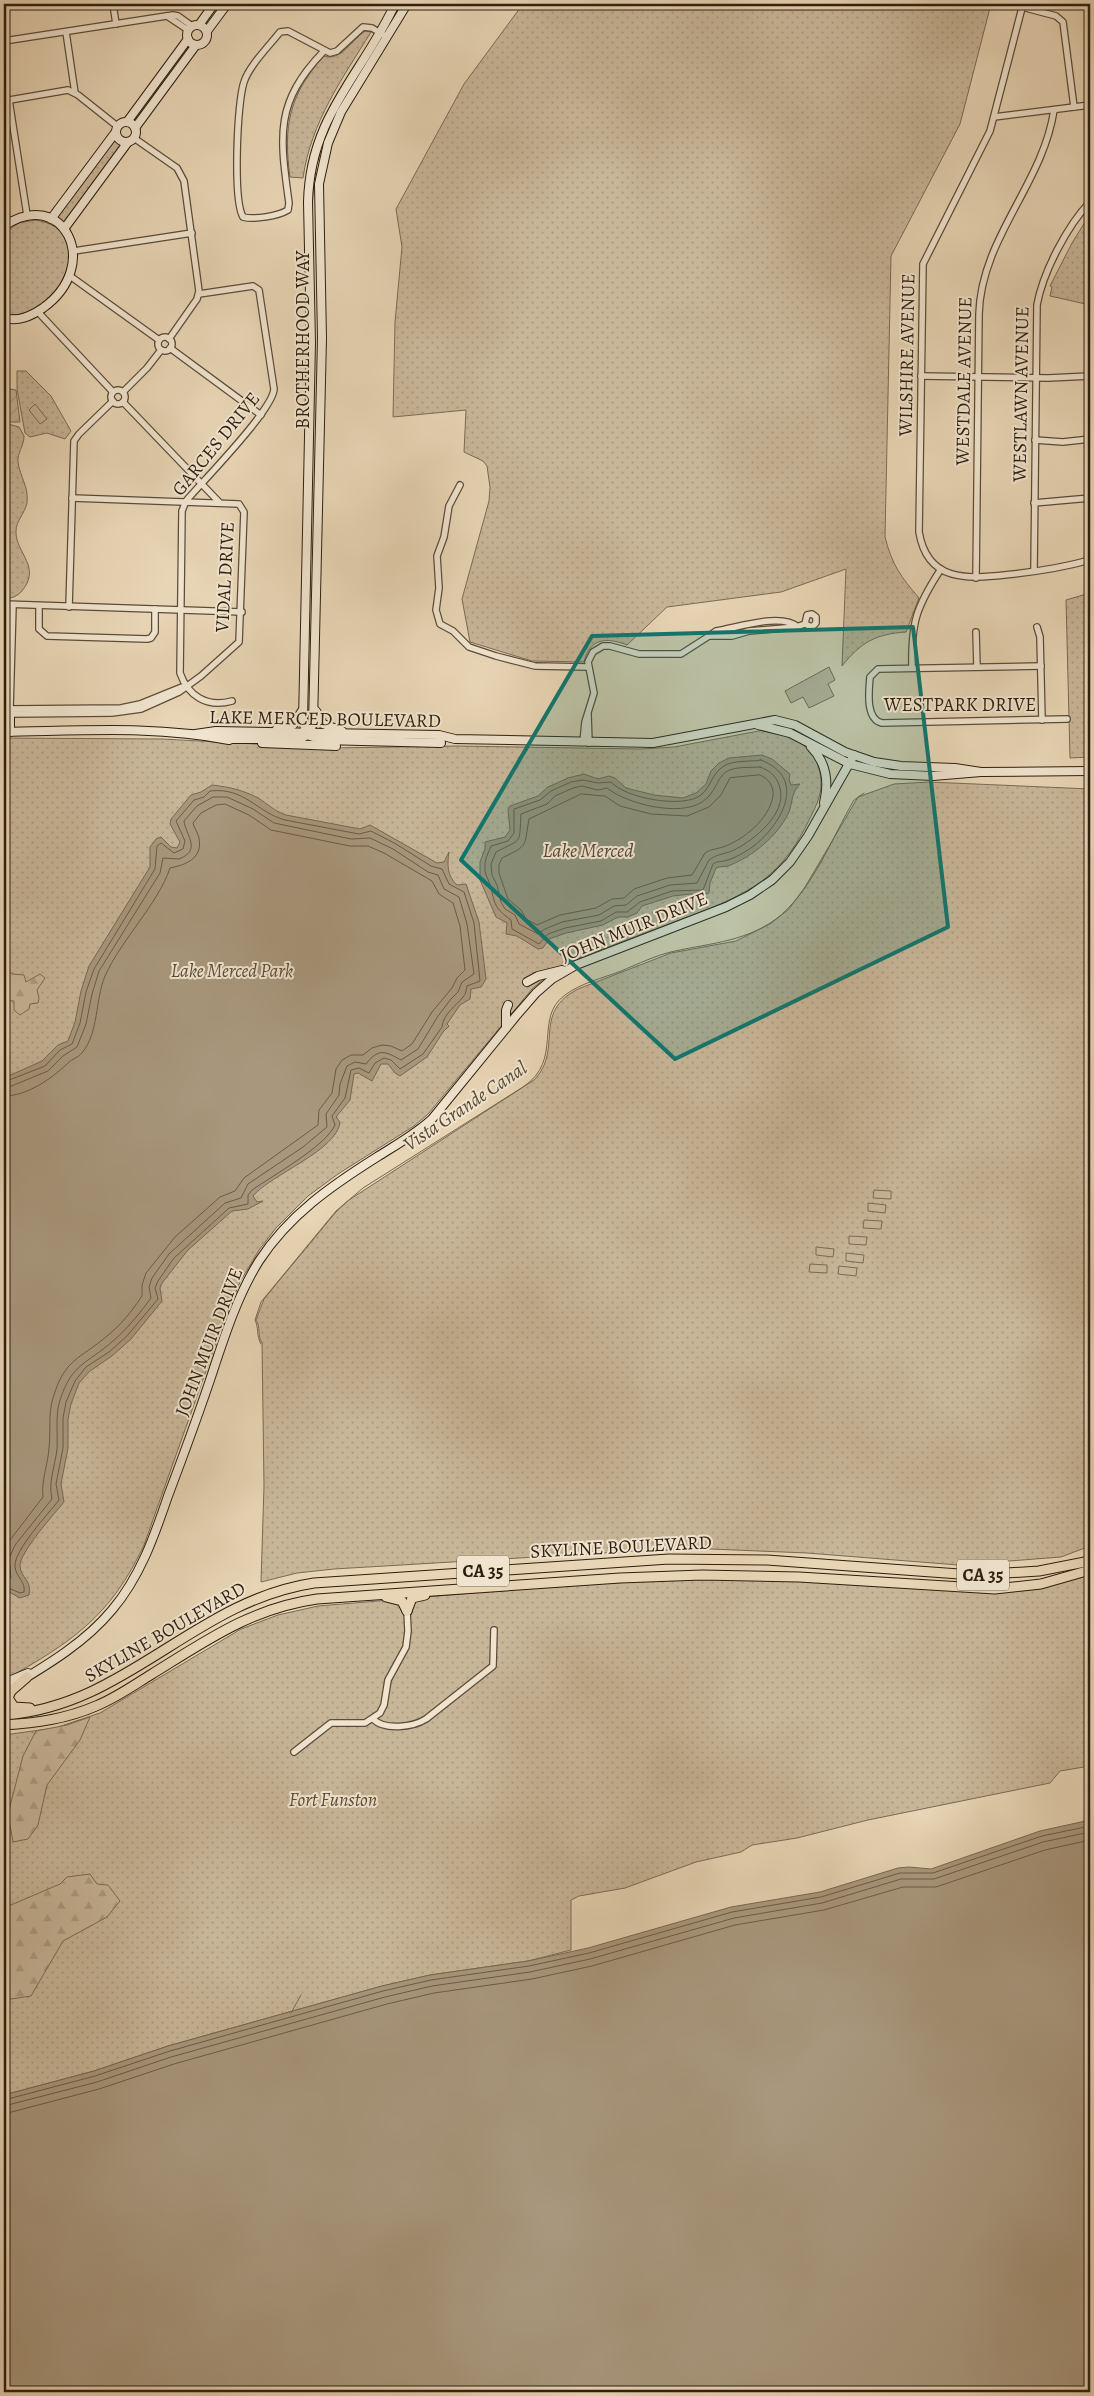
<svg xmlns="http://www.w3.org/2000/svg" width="1094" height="2396" font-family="Alegreya,serif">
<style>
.grass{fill:url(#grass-dots);stroke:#7a6a54}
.forest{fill:url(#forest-firs);stroke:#7a6a54}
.garden{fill:url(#garden-furrows);stroke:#7a6a54}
.pitch{fill:#c8b699;stroke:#7a6a54}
.water{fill:#a8977d;stroke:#776751}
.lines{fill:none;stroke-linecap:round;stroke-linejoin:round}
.shore{stroke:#6a5b46;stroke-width:1}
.stream{stroke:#776751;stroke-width:1}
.street-casing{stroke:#5c4c38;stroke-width:8}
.secondary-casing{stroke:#2d1f0f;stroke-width:10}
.primary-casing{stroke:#2d1f0f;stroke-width:11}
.street{stroke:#f0e4cf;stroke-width:5.5}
.secondary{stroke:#f0e4cf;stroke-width:8}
.primary{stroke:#e8d5b5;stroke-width:9}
.marked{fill:#0f766e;fill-opacity:0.2;stroke:#0f766e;stroke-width:4;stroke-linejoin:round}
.labels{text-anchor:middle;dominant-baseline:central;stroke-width:4;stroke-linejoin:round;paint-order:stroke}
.shield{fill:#f0e4cf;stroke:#685a49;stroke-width:1}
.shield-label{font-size:18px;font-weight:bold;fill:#2d1f0f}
.street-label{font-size:19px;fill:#2d1f0f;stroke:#f0e4cf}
.park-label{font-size:19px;font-style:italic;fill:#5c4c38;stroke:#f0e4cf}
.water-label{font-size:20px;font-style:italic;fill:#584936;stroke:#f0e4cf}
</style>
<defs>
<pattern id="grass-dots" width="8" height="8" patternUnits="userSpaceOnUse" patternTransform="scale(1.25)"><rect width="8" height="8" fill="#c8b699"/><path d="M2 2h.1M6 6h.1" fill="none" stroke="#ac9c83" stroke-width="1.8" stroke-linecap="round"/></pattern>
<pattern id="forest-firs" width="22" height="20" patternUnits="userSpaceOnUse" patternTransform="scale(1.25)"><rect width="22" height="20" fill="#c8b699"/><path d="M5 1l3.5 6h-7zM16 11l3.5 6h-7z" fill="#ac9c83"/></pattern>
<pattern id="garden-furrows" width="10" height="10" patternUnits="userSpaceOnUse" patternTransform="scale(1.25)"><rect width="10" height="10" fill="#c8b699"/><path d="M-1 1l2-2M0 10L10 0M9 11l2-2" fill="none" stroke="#ac9c83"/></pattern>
</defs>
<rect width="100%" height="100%" fill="#e8d5b5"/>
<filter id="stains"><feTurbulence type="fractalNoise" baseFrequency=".004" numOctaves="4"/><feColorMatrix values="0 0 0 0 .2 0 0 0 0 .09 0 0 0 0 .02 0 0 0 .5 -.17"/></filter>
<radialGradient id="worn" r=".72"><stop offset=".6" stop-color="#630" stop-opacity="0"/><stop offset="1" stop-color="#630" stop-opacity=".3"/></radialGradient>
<g class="grass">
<path d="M523,4H991L960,124L891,256L885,537C892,565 901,577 919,598L906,632C876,634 861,642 842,666L846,569L781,592L667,607L627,645C606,637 590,638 584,662L532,661L470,642L462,599L489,501L490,487L487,466L483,461L464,452L466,410L393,417L395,322L402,247L396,209L464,84Z"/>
<path d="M365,31L371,32C342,79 311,122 303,178L290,177C283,126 289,95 324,56C341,62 352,39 365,31Z"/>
<path d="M187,44L191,47L136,121L132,119Z"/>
<path d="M114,138L123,145L64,224L56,218Z"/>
<path d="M1090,214V305L1050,296L1052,287L1050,286L1072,243Z"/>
<path d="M35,220C101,229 61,321 4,315V233L19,223Z"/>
<path d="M17,371H26L51,396L71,431L65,439L47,433L30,437L25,433L17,389Z"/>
<path d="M8,424L19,427L24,436C24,446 17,453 18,462C20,477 29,487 27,503C25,513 16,521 16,531C15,553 43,567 21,592C16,597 10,599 4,598V425Z"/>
<path d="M1090,593V757L1070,758L1066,600Z"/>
<path d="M4,611L9,617L7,700L4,706Z"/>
<path d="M764,730C789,734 815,745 820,773C824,792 817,804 809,820C799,842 783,865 763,880C738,899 706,910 677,921C643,934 608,947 574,960L552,972L532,989L428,1114L414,1126L338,1174L308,1196L276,1228L259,1250L240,1282L223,1323L144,1545C111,1616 71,1643 4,1680V738L162,739L330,748L457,746L641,749L674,747Z"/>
<path d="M929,782L1090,789V1546L1061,1557L958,1565L807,1553L711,1549L637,1551L334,1569L297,1573L261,1582L264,1486L262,1343C257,1335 261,1328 256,1320L264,1299L336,1212L349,1200L534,1080C564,1049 531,1013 578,989L671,953L736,941L770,924L789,909L805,887L858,797L894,784Z"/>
<path d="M1090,1570V1766L1060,1771L1050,1783L868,1820L797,1838L752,1845L741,1852L696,1862L625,1888L579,1896L571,1900V1950L528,1961L430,1975L382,1986L168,2046L94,2071L4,2095V1735L55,1728L100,1713L241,1629L278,1615L318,1606L558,1586L687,1579H749L995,1589Z"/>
</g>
<g class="forest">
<path d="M9,971L12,974L24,975L26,982L40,974L45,978L37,990L39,998L38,1003L30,1004L29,1009L20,1015L14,1010V1001L5,1000L9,989L8,985L4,984L6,972Z"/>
<path d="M90,1717L80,1740L47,1785L38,1825L28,1839L13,1842L8,1814L23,1756L36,1731L67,1725Z"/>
<path d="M90,1874L97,1884L108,1885L120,1901L107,1917L63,1941L31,1996L4,2000V1908L60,1884L67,1877Z"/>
</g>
<path class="garden" d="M10,389L16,390L20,422H4Z"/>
<g class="pitch">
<path d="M35,404L47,419L40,424L29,410Z"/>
<path d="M829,667L835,680L828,684L834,696L809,708L803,697L791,703L785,691Z"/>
<path d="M874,1190L891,1191V1199L873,1198Z"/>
<path d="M868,1203L886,1205L885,1213L868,1211Z"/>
<path d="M864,1220L882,1221L881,1229L863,1228Z"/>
<path d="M849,1236L867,1237L866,1245L849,1244Z"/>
<path d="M816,1247L834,1249L833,1257L816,1255Z"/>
<path d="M846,1253L864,1255L863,1263L846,1261Z"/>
<path d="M810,1264L827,1265V1273L809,1272Z"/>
<path d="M839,1266L857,1268L856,1276L838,1274Z"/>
</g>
<g class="water">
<path d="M762,755L772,759L790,774L789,779L791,785L800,784C791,793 793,801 789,812C778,836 752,857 728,866C724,867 720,866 716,868L710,883L709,893L701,896L690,894L673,896L642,906L637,913L628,917H618L603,925L566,933L549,939L543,948L538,949L517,936L506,934L507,923L496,917L480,880V862L485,849V842L505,837L510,830L508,810L510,806L538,796L548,787L568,778L584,774L598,779L609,776L615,778L626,788L654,795L683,798L696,793L706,784L711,771L719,763L729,758Z"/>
<path d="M212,785C229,787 243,790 258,798C268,804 274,811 286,815L360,829L370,825L437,863L444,862L449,852C447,864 447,876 457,885L466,884L479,922L486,979L481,987L471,989L470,999L460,1005L447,1024L449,1026L443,1032L427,1057L400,1076L395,1073L388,1064H381L372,1081L358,1073L354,1074L350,1100L336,1117L340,1122C338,1150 270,1175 253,1196L257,1202L263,1201L248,1209L232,1211L188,1250L162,1283L160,1288L162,1301L131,1339L112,1356L90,1371L79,1383L71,1404L68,1419V1448L61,1484L64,1502C55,1513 19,1553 20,1566C21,1579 32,1579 29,1595L20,1598L4,1589V1078L42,1061L58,1045L68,1041L75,1022L81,991L89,966L150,867V847L156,839L161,837L171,847L177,848L180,842L170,824L171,819L191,795L201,792Z"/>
<path d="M1090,1820V2392H4V2095L94,2071L168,2046L382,1986L430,1975L528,1961L588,1948L731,1907L820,1892L898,1868L909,1867L931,1869L1040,1831Z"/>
</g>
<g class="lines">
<g class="shore">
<path d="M761,760C807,778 783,822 755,845C747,851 734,859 724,861C719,862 717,861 713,864L703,890L672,891L640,902L627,912H616L601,921L565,928L548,934L539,944L512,929L511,920C496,909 495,906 491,888C489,879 484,875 485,865C485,858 489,852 491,846L508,841L514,833V809L540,800L551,791L571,782L583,780L598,783L611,782C625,798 683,809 701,795C711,787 712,773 724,766C733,760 750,762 761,760Z"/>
<path d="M760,767C771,771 777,777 780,788C787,814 754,840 734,850C726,854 716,854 709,860L697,883L670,885L637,896L626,905L614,906L599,915L562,922L545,929L538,934L519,924L515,915L505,909L501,902L497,885L492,875L491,864L496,852C523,838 519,845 521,814L547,804L555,796L573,788L582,786L598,790L607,788C627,804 679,817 702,802C716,793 716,779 726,772C734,766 750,768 760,767Z"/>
<path d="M760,775C769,779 774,786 773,796C769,819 745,839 723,847C717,849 711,849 705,853L692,875L667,878L634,889L624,898L612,899L596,908L560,915L537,925L526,919L521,910L508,899L499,873V865L502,858C529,845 524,847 529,819L581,794L605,796L620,806L651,814L687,816L709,807L721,795L730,778Z"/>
<path d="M4,1082L45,1066L60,1050L72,1044L80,1023L86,992L94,969L155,869L157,846L161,843L174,853L183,849L185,841L176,821L194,800L204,797L210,791C245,787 256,812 285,820L359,834L371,831L396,844L431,866L442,869L449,884L464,892L474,923L480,981L467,986C466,990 466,994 463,997C456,1006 443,1014 442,1027L423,1054L400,1069L391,1060L384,1058L375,1063L369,1073L359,1068L351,1070L345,1098L332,1116L335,1125C326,1146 272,1176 252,1190L248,1195V1204L229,1208L174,1258L158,1281L155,1288L158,1299L127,1336L109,1352L86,1367L75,1381L66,1402L63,1418V1448L56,1484L59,1500C49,1513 13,1551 15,1567C16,1577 26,1582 24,1592L20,1593L4,1586"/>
<path d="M4,1089L48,1071L63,1056L77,1047L86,1024L92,994L99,971L160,873L163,858L179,859C202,850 186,836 184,821L197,806L213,797H227L253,809L274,823L351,839L370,838L393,849L428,872L438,875L444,889L459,897L467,924L474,974L462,982L458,992L451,999L438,1016L418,1049L401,1060C386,1052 379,1047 366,1064L355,1062L347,1066L340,1084L339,1095L326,1114L327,1127L303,1147L248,1184L241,1198L225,1203L169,1254L152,1278L149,1287L151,1298C140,1313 127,1329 113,1341C87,1364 72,1363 60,1400C55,1416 58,1433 57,1449C55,1466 48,1482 52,1499L15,1545L9,1559L11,1578L4,1579"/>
<path d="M4,1096C27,1096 51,1079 67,1064C71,1059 78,1058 82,1053C99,1032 95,1000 105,976C121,940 158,904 170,868C185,865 203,859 199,838C198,833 194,828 193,823L201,813L216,805L225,804L249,815L271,830L350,846H368L384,853L432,881L439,894L453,903L460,926L465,970L457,978L452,988L432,1012L412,1044L402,1051L391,1046L382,1045L372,1048L363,1055H351L342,1060L336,1069L332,1093L319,1110L318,1125L244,1178L235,1191L220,1197L175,1237L146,1273L142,1285V1296C132,1311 121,1325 107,1336C79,1360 65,1358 53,1398C48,1414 51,1431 49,1448C48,1465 41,1480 43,1497L10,1540L4,1552"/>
<path d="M4,2100L95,2076L170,2051L383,1991L431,1980L529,1966L589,1953L732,1912L821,1897L900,1873H933L1042,1836L1090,1826"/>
<path d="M4,2106L97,2082L171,2057L385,1997L432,1986L530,1972L590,1959L734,1918L822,1903L901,1879H934L1043,1842L1090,1832"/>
<path d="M4,2114L99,2089L174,2064L387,2004L434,1993L532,1979L592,1966L735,1925L824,1910L903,1887H936L1045,1850L1090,1840"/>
</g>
<g class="stream">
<path d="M261,1344C256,1335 259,1328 255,1320L261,1302L336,1211L363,1188L523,1087C564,1060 533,1018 565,995C581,983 603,978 621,971C638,964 656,955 675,951C712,943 750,941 781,915C814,886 832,838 854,800L864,793"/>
<path d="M291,2013L301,1995"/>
</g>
<g class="street-casing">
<g id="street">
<path d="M113,4L116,24"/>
<path d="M1023,4L990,131L923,264L919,532C928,586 973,578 1014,574C1040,571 1065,567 1090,560"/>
<path d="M1022,7L1056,16L1063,22L1074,107"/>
<path d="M167,16L188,30"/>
<path d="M66,32L75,93"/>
<path d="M4,41L173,15L178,16L192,26"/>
<path d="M323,52C274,103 280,137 289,203L288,210C278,216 254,220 243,217C233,200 237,102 244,82C249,66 269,46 280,32L288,31L330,53L337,51L363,27L372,28L387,37"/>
<path d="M9,100L27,215"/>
<path d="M4,101L68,90L78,95L117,126"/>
<path d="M994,117L1090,105"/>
<path d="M134,138L177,168L184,181L199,291L197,299L169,339"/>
<path d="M74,251L192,233"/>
<path d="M70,276L159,340"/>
<path d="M199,294L253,286L259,290L274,389C273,410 202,482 186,501L182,511L180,673C188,696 207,708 232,701"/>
<path d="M38,312L113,392"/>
<circle cx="165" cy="344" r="7"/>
<path d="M170,348L261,415"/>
<path d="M921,376L1048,378L1090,376"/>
<circle cx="118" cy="397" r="7"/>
<path d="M123,392L147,368L161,350"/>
<path d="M123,402L219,502"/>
<path d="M1035,440L1063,442L1090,439"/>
<path d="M460,485L449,506L444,537L437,556L439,588L436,610L440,624L453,631L469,647L496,656L535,666L588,667"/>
<path d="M1034,503L1090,498"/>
<path d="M1034,571L1037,305C1043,272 1067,226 1090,202"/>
<path d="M976,578L979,314C981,238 1043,184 1054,110"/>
<path d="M4,604L242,612"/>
<path d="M13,605L10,709L121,708L140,704L182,687"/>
<path d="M39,606V629L47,636L147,639L151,638L155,632V609"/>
<path d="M69,607L74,441L79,434L113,401"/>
<path d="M1037,627L1040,637L1042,720"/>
<path d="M976,632L977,667"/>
<path d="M709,636L716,631C737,628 781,612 798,627"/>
<path d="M1041,666L878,669L870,677C869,690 865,719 882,723L1067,719"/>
<path d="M912,668C911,623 916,607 941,569"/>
<path d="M10,714L112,713L141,709L179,692L201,676L239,642L244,512L239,504L72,498"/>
<path d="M588,715L589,743"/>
<path d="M583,742L585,722L594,693L588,662L593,652L603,646H610L639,654H681L709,636H732L749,631L796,627L805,624L812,627L816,623V617L812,614L807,615L805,624"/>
<path d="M373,1719C385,1731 413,1727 426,1719L493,1666L494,1630"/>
<path d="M294,1752L331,1723H365L380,1713L384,1705L388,1680L406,1647L408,1631L407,1611"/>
</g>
</g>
<g class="secondary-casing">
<g id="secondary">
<path d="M395,4C362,75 310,116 308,202L311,342L303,721L307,735L322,740L441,743"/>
<circle cx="197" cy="35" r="10"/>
<path d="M199,25L214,4"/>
<path d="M207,31L227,4"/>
<circle cx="126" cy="132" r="10"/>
<path d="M127,122L188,39"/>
<path d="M135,128L196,45"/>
<path d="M51,219L115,133"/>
<path d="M4,226C62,186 104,264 43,308C31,316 19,322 4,318"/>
<path d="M64,229L128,142"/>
<path d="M4,709H10V732"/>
<path d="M316,711L323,724L342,731"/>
<path d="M758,725L790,733L850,764L890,774L933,776L981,772L1090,771"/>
<path d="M277,729L293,725L302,711"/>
<path d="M4,732C78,731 156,725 229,740"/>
<path d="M195,734L216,731L439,735L455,739L653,743L775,720L795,725L845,752L874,762L901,766L955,768L981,772"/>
<path d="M226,739H300L307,735L313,724L322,338L319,184L328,143L341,112L407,4"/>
<path d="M262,743L336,746"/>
<path d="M811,747C827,763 829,782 824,803"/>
<path d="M527,982L538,976L562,970"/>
<path d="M506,1028V1010L508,1005"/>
<path d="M4,1683L28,1673"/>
<path d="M4,1691C42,1668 83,1645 112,1610C140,1577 154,1537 168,1496C182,1459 196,1421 209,1383C223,1341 236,1298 259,1261C289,1215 331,1186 377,1157C396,1145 416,1134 432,1119L516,1016L536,993L552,979L576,965L726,907L750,895L772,880L790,862L808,836L854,755"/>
</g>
</g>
<g class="primary-casing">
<g id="primary">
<path d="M386,1597L402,1601L407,1611"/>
<path d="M407,1611L412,1598L425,1595"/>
<path d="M27,1677L11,1691L8,1698L14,1707L30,1708"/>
<path d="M4,1715C126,1707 194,1601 314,1583L669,1559L767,1560L973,1575L1039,1571L1090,1561"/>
<path d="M4,1725C36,1723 66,1719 96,1706C116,1698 134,1685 152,1674C207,1640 252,1608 317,1599L620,1578L702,1575L799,1577L995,1589L1041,1584L1090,1570"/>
</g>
</g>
<use href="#street" class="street"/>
<use href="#secondary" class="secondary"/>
<use href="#primary" class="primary"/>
</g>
<path class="marked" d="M913,627L948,927L675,1059L461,860L592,636Z"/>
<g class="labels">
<g class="shield">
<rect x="457" y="1555.5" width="52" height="31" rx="4"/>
<rect x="957" y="1559.5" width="52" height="31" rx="4"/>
</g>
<g class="shield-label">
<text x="483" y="1571">CA 35</text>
<text x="983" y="1575">CA 35</text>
</g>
<g class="street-label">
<text transform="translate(303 340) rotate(-90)">BROTHERHOOD WAY</text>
<text transform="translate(907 355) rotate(-89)">WILSHIRE AVENUE</text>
<text transform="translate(964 381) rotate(-89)">WESTDALE AVENUE</text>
<text transform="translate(1021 394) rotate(-89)">WESTLAWN AVENUE</text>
<text transform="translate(216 444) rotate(-51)">GARCES DRIVE</text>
<text transform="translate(225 577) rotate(-87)">VIDAL DRIVE</text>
<text x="960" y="705">WESTPARK DRIVE</text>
<text transform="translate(325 719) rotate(1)">LAKE MERCED BOULEVARD</text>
<text transform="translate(634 927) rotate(-22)">JOHN MUIR DRIVE</text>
<text transform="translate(209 1342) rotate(-69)">JOHN MUIR DRIVE</text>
<text transform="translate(621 1547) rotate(-3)">SKYLINE BOULEVARD</text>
<text transform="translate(165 1632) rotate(-30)">SKYLINE BOULEVARD</text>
</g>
<g class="park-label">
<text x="232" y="971">Lake Merced Park</text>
<text x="333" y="1800">Fort Funston</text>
</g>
<g class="water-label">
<text x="588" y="850">Lake Merced</text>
<text transform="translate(465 1106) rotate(-34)">Vista Grande Canal</text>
</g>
</g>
<rect width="1094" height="2396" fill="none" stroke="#e8d5b5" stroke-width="20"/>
<rect x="5" y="5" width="1084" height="2386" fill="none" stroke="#2d1f0f" stroke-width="2.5"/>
<rect x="10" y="10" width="1074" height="2376" fill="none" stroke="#2d1f0f"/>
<rect width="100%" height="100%" filter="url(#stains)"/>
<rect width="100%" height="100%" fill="url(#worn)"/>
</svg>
